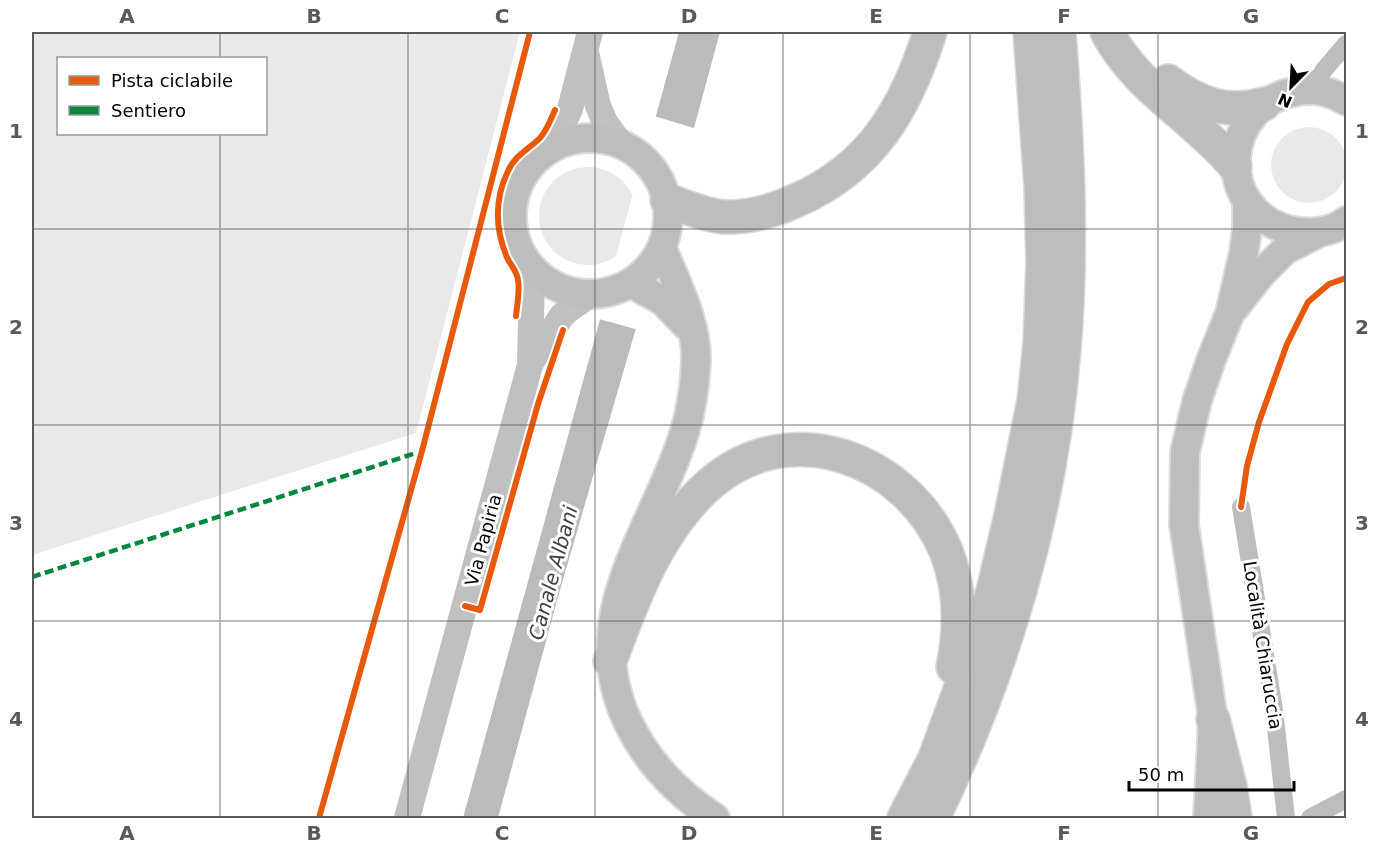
<svg xmlns="http://www.w3.org/2000/svg" width="1378" height="850" font-family="'DejaVu Sans',sans-serif">
<style>
.green{fill:#e9e9e9;fill-rule:evenodd}
.water{fill:#bbb}
.pier{fill:#fff}
.lines{fill:none;stroke-linecap:round;stroke-linejoin:round}
.primary-casing{stroke:#dbdbdb;stroke-width:32}
.highway-casing{stroke:#dbdbdb;stroke-width:36}
.street{stroke:#bdbdbd;stroke-width:18}
.secondary{stroke:#c0c0c0;stroke-width:26}
.primary{stroke:#bdbdbd;stroke-width:28}
.highway{stroke:#bdbdbd;stroke-width:33}
.quiet{stroke:#00873e;stroke-width:4.5;stroke-dasharray:9 4.5;stroke-linecap:butt}
.cycleway-casing{stroke:#fff;stroke-width:10}
.cycleway{stroke:#e8590c;stroke-width:6}
.grid{fill:none;stroke:#595959;stroke-width:1.5;stroke-opacity:0.55}
.labels{text-anchor:middle;dominant-baseline:central;stroke-width:6;stroke-linejoin:round;paint-order:stroke}
.street-label{font-size:18px;fill:#000;stroke:#fff}
.water-label{font-size:20px;font-style:italic;fill:#3f3f3f;stroke:#fff}
.neatline{fill:none;stroke:#595959;stroke-width:2}
.grid-label{font-size:20px;text-anchor:middle;font-weight:bold;fill:#595959}
</style>
<rect width="100%" height="100%" fill="#fff"/>
<g class="green">
<path d="M32,32H520L416,433L32,555ZM58,58H266V134H58Z"/>
<circle cx="1309" cy="165" r="38"/>
<circle cx="588" cy="216" r="49"/>
</g>
<path class="water" d="M679,32H720L694,128L558,597L498,818H463Z"/>
<path class="pier" d="M654,116L697,129L639,330L599,319Z"/>
<g class="lines">
<g class="primary-casing">
<g id="primary">
<path d="M1346,101C1333,92 1315,88 1298,91C1221,103 1213,210 1289,230C1307,235 1332,233 1346,221"/>
<circle cx="590" cy="216" r="78"/>
<path d="M662,248C676,283 697,322 696,361C695,386 691,413 683,437C652,532 578,618 628,722C647,762 678,794 715,818"/>
<path d="M631,283L663,301L687,326"/>
<path d="M1235,307L1261,274L1285,250L1320,232"/>
<path d="M1208,818L1213,719L1184,525L1185,452L1197,401L1211,360L1230,313L1244,252L1247,229V201"/>
</g>
</g>
<g class="highway-casing">
<g id="highway">
<path d="M1107,32C1136,88 1195,118 1235,166"/>
<path d="M1168,81C1197,103 1227,115 1264,104"/>
<path d="M667,200C686,207 704,215 724,217C749,218 773,211 795,201C872,168 906,108 930,32"/>
<path d="M610,661C633,599 658,529 710,484C790,414 907,458 946,551C961,589 961,628 953,667"/>
<path d="M1213,719L1230,786L1235,818"/>
<path d="M904,818L935,758L968,668L993,591L1011,515L1034,400L1040,343L1043,262L1041,188L1030,32"/>
<path d="M933,818C1003,674 1052,509 1064,349C1073,243 1067,137 1059,32"/>
</g>
</g>
<g class="street">
<path d="M1307,90L1346,44"/>
<path d="M1241,507L1274,710L1286,818"/>
<path d="M1310,818L1346,799"/>
</g>
<g class="secondary">
<path d="M586,52L598,106L605,122L620,143"/>
<path d="M552,146L570,109L590,32"/>
<path d="M530,364L561,317L567,311L591,294"/>
<path d="M407,818L530,365L532,269"/>
</g>
<use href="#primary" class="primary"/>
<use href="#highway" class="highway"/>
<path class="quiet" d="M32,577L422,451"/>
<g class="cycleway-casing">
<g id="cycleway">
<path d="M516,316C517,305 520,291 518,280C517,270 509,264 506,255C495,227 495,198 508,171C515,155 529,149 540,138C547,130 551,119 555,110"/>
<path d="M1241,507L1247,466L1259,422L1287,344L1308,302L1329,284L1346,278"/>
<path d="M465,606L480,610L538,404L563,330"/>
<path d="M319,818L422,451L530,32"/>
</g>
</g>
<use href="#cycleway" class="cycleway"/>
</g>
<path class="grid" d="M220,32V58M408,32V818M595,32V818M783,32V818M970,32V818M1158,32V818M220,134V818M32,229H1346M32,425H1346M32,621H1346"/>
<g class="labels">
<g class="street-label">
<text transform="translate(483 540) rotate(-75)">Via Papiria</text>
<text transform="translate(1263 645) rotate(81)">Località Chiaruccia</text>
</g>
<g class="water-label">
<text transform="translate(553 573) rotate(-75)">Canale Albani</text>
</g>
</g>
<rect width="1378" height="850" fill="none" stroke="#ffffff" stroke-width="66"/>
<rect x="57" y="57" width="210" height="78" fill="#ffffff" stroke="#999999" stroke-width="1.5"/>
<rect x="69" y="76" width="30" height="9" fill="#e8590c" stroke="#999999" stroke-width="1.5"/>
<text x="111" y="87" font-size="18" fill="#000000">Pista ciclabile</text>
<rect x="69" y="106" width="30" height="9" fill="#00873e" stroke="#999999" stroke-width="1.5"/>
<text x="111" y="117" font-size="18" fill="#000000">Sentiero</text>
<g transform="translate(1291 87) rotate(204)" stroke="#ffffff" stroke-width="4.5" paint-order="stroke">
<path d="M0-4.5L10 22L0 15L-10 22Z" fill="#000000"/>
<text y="-9" font-size="16" font-weight="bold" text-anchor="middle" fill="#000000">N</text>
</g>
<path d="M1129 781v9h165v-9" fill="none" stroke="#000000" stroke-width="3"/>
<text x="1138" y="781" font-size="18" fill="#000000" stroke="#ffffff" stroke-width="4.5" paint-order="stroke">50 m</text>
<rect x="33" y="33" width="1312" height="784" class="neatline"/>
<g class="grid-label">
<text x="127" y="23">A</text>
<text x="314" y="23">B</text>
<text x="502" y="23">C</text>
<text x="689" y="23">D</text>
<text x="876" y="23">E</text>
<text x="1064" y="23">F</text>
<text x="1251" y="23">G</text>
<text x="16" y="138">1</text>
<text x="1362" y="138">1</text>
<text x="16" y="334">2</text>
<text x="1362" y="334">2</text>
<text x="16" y="530">3</text>
<text x="1362" y="530">3</text>
<text x="16" y="726">4</text>
<text x="1362" y="726">4</text>
<text x="127" y="840">A</text>
<text x="314" y="840">B</text>
<text x="502" y="840">C</text>
<text x="689" y="840">D</text>
<text x="876" y="840">E</text>
<text x="1064" y="840">F</text>
<text x="1251" y="840">G</text>
</g>
</svg>
